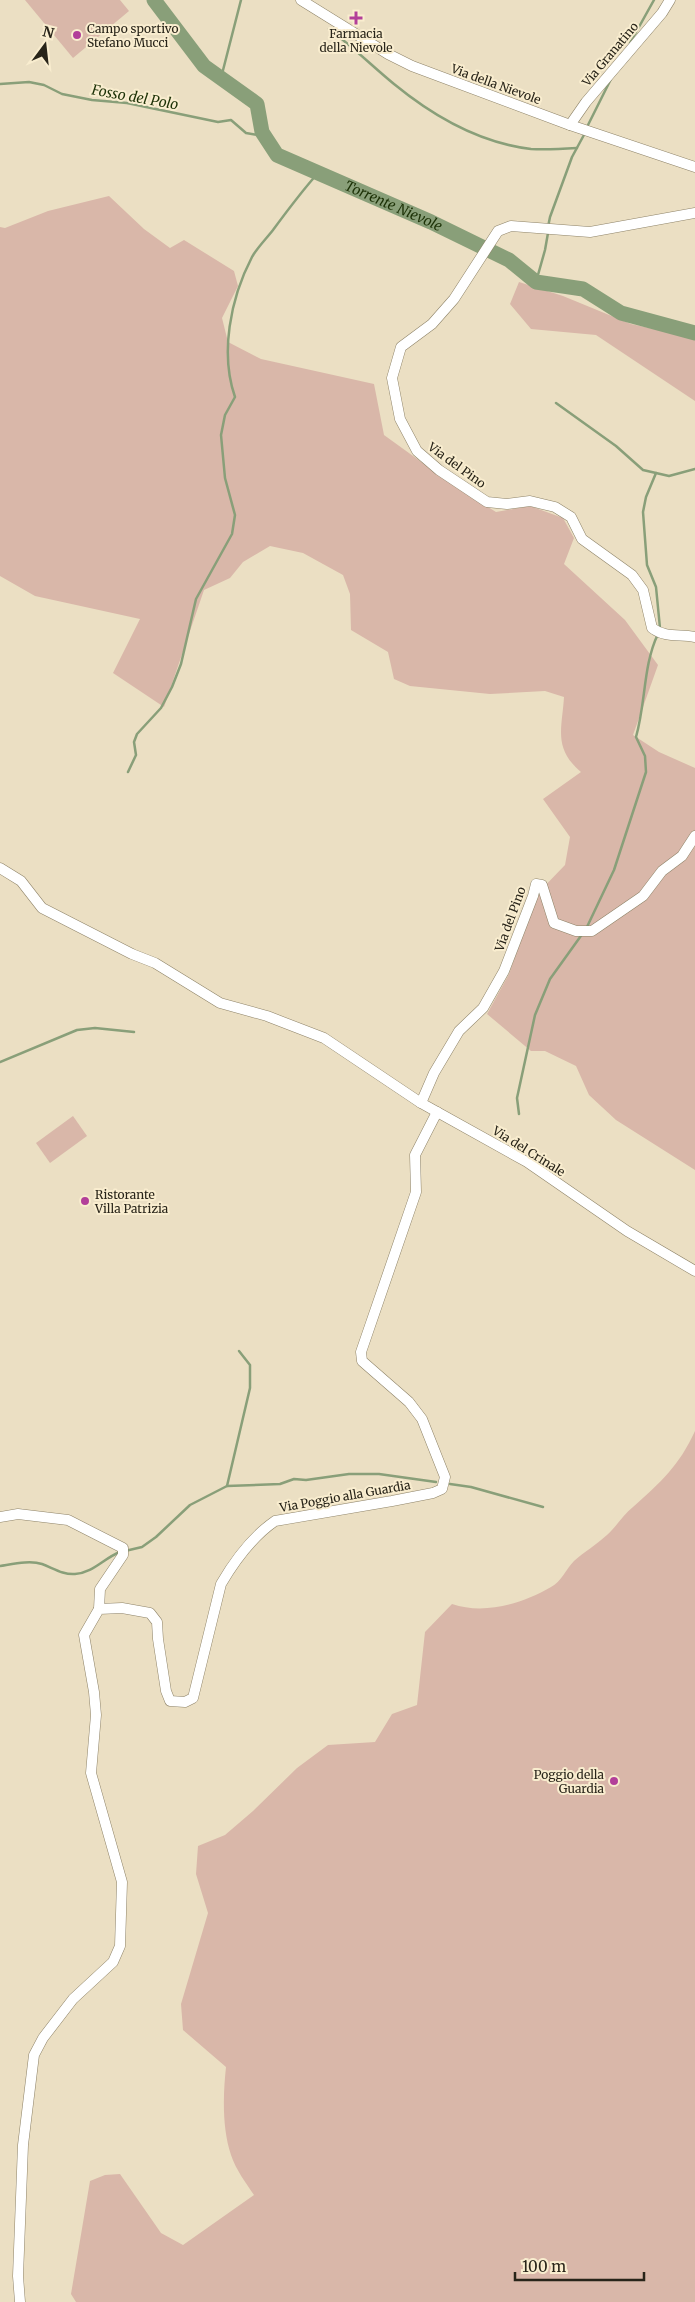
<svg xmlns="http://www.w3.org/2000/svg" width="695" height="2302" font-family="Merriweather,serif">
<style>
.green{fill:#d9b7a9}
.lines{fill:none;stroke-linecap:round;stroke-linejoin:round}
.stream{stroke:#899f79;stroke-width:2.5}
.river{stroke:#899f79;stroke-width:15}
.minor-casing{stroke:#8e8368;stroke-width:11}
.minor{stroke:#fff;stroke-width:10}
.poi-dot{fill:#b23f99;stroke:#f9edcf;stroke-width:2}
.labels{text-anchor:middle;dominant-baseline:central;stroke-width:4;stroke-linejoin:round;paint-order:stroke}
.poi-label{font-size:12px;fill:#282419;stroke:#f9edcf;text-anchor:start}
.street-label{font-size:12px;fill:#282419;stroke:#f9edcf}
.water-label{font-size:14px;font-style:italic;fill:#1c3106;stroke:#f9edcf}
</style>
<rect width="100%" height="100%" fill="#ebdfc3"/>
<g class="green">
<path d="M25,0H120L129,11L73,58Z"/>
<path d="M109,196L144,229L170,248L184,240L234,271L238,286L222,318L228,342L261,359L374,384L384,435L456,487L496,512L530,506L563,518L574,538L564,564L625,620L658,665L633,735L659,752L695,768V1170L616,1120L589,1095L576,1066L545,1051H531L487,1014L509,974L537,894L565,865L570,837L543,799L581,772C553,748 562,729 564,697L545,691L490,694L410,686L394,679L388,652L351,630L350,594L343,575L303,553L270,546L243,562L230,578L204,590L164,707L113,673L140,619L35,596L0,576V227L5,228L48,211Z"/>
<path d="M519,282L563,296L631,324L695,338V401L596,335L531,329L510,304Z"/>
<path d="M73,1116L87,1136L50,1163L36,1143Z"/>
<path d="M695,1431V2302H76L71,2294L90,2181L105,2175L120,2174L161,2233L183,2245L254,2195C246,2183 236,2170 231,2155C222,2128 223,2095 226,2067L183,2030L181,2004L208,1913L196,1874L198,1846L225,1835L253,1811L297,1768L328,1745L375,1742L392,1714L417,1705L425,1632L452,1604C484,1615 522,1604 551,1587C561,1582 566,1569 574,1561C584,1552 596,1545 607,1535C616,1527 623,1515 633,1507C661,1482 679,1466 695,1431Z"/>
</g>
<g class="lines">
<g class="stream">
<path d="M329,29C352,46 372,66 394,84C433,116 480,143 531,149C546,150 562,149 577,148"/>
<path d="M630,43L654,0"/>
<path d="M221,78L241,0"/>
<path d="M0,84L29,82L44,85L62,94L92,100L127,103L218,122L231,120L246,133L264,136"/>
<path d="M587,127L611,79"/>
<path d="M548,227L550,217L572,157L585,133"/>
<path d="M536,282L545,250L548,233"/>
<path d="M556,403L616,446L643,470L669,476L695,469"/>
<path d="M656,473L646,497L643,512L647,565L656,587L660,628"/>
<path d="M128,772L136,755L134,742L137,734L161,708L172,687L181,664L196,599L232,534L235,515L225,478L221,435L225,415L235,397C220,354 230,299 252,257C257,248 266,239 273,230C287,211 302,191 318,173"/>
<path d="M586,929L614,870L646,772L645,756L636,737C646,702 643,665 658,634"/>
<path d="M0,1062L77,1030L95,1028L134,1032"/>
<path d="M519,1114L517,1098L535,1015L550,979L583,933"/>
<path d="M450,1484L471,1487L543,1507"/>
<path d="M227,1486L250,1388V1365L239,1351"/>
<path d="M125,1551L142,1547L156,1537L190,1505L227,1486L280,1484L294,1479L306,1480L349,1474H379L436,1482"/>
<path d="M0,1566C13,1564 30,1560 42,1564C53,1568 63,1575 75,1574C93,1573 104,1558 120,1552"/>
</g>
<path class="river" id="s1" d="M154,0L204,66L257,104L262,132L277,155L431,222L509,260L536,282L583,289L621,313L695,333"/>
<g class="minor-casing">
<g id="minor">
<path d="M301,0L388,54L412,66L570,125L695,167"/>
<path d="M570,125L586,102L662,13L670,0"/>
<path d="M695,213L590,232L511,226L498,231L454,299L432,324L401,347L392,378L400,419L417,451L439,470L487,502L507,504L530,501L555,507L571,517L582,539L632,575L643,590L652,628C665,638 680,634 695,637"/>
<path d="M0,868L21,881L42,908L132,954L155,963L220,1003L267,1016L324,1038L421,1103L527,1162L627,1231L695,1271"/>
<path d="M421,1103L434,1073L459,1031L483,1008L504,971L533,896L536,884L542,885L554,923L576,931H592L643,896L662,871L682,856L695,836"/>
<path d="M0,1517L18,1514L68,1520L123,1548V1555L100,1589L99,1609"/>
<path d="M20,2302L18,2276L23,2145L34,2055L43,2038L73,1999L113,1962L120,1946L122,1882L91,1773L96,1715L94,1692L84,1635L99,1609L122,1608L150,1613L157,1622L158,1639L166,1691L170,1701L185,1702L193,1698L221,1584C235,1560 252,1537 275,1521L392,1501L433,1493L442,1489L445,1477L422,1419L409,1402L362,1361L361,1352L416,1192L415,1155L437,1112"/>
</g>
</g>
<use href="#minor" class="minor"/>
</g>
<g class="poi-dot">
<path d="M353.5 10.5h5v5h5v5h-5v5h-5v-5h-5v-5h5z"/>
<circle cx="77" cy="35" r="5"/>
<circle cx="85" cy="1201" r="5"/>
<circle cx="614" cy="1781" r="5"/>
</g>
<g class="labels">
<g class="poi-label">
<text x="87" y="28">Campo sportivo<tspan x="87" dy="14">Stefano Mucci</tspan></text>
<text x="356" y="33" text-anchor="middle">Farmacia<tspan x="356" dy="14">della Nievole</tspan></text>
<text x="95" y="1194">Ristorante<tspan x="95" dy="14">Villa Patrizia</tspan></text>
<text x="604" y="1774" text-anchor="end">Poggio della<tspan x="604" dy="14">Guardia</tspan></text>
</g>
<g class="street-label">
<text transform="translate(610 54) rotate(-50)">Via Granatino</text>
<text transform="translate(496 84) rotate(20)">Via della Nievole</text>
<text transform="translate(457 465) rotate(36)">Via del Pino</text>
<text transform="translate(510 919) rotate(-70)">Via del Pino</text>
<text transform="translate(529 1151) rotate(32)">Via del Crinale</text>
<text transform="translate(345 1496) rotate(-10)">Via Poggio alla Guardia</text>
</g>
<g class="water-label">
<text transform="translate(135 97) rotate(10)">Fosso del Polo</text>
<text stroke="none"><textPath href="#s1" startOffset="331">Torrente Nievole</textPath></text>
</g>
</g>
<g transform="translate(45 45) rotate(15)" stroke="#f9edcf" stroke-width="4" paint-order="stroke">
<path d="M0-4L9 19L0 12L-9 19Z" fill="#282419"/>
<text y="-8" font-size="14" font-weight="bold" text-anchor="middle" fill="#282419">N</text>
</g>
<path d="M515 2272v8h129v-8" fill="none" stroke="#282419" stroke-width="2.5"/>
<text x="522" y="2272" font-size="15" fill="#282419" stroke="#f9edcf" stroke-width="4" paint-order="stroke">100 m</text>
</svg>
